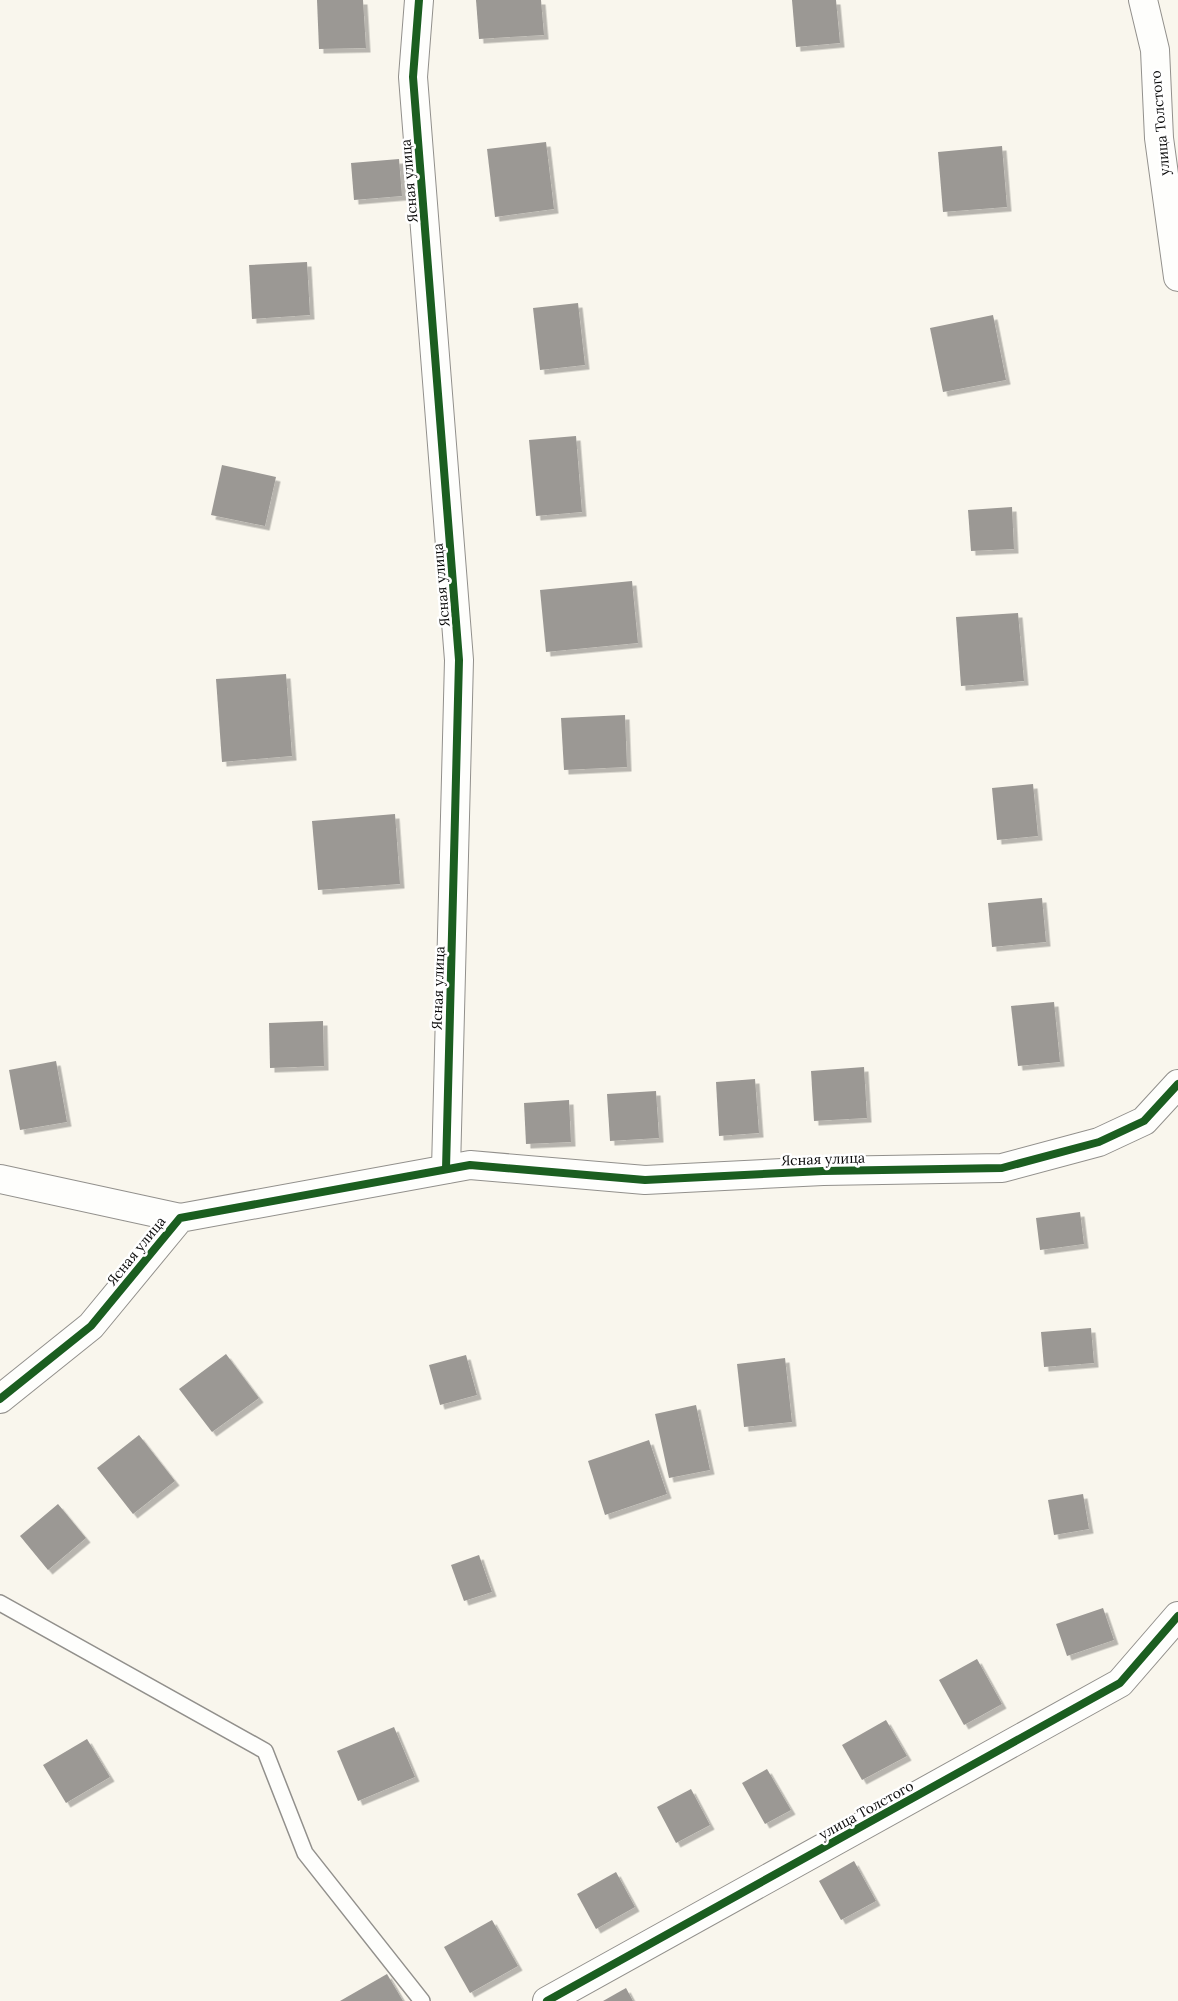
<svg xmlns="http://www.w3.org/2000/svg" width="1178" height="2001" font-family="Lora,serif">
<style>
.building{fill:#9b9894;filter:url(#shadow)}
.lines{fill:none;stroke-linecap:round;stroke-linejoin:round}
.lane-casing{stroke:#92908c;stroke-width:18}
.street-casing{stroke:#92908c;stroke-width:30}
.lane{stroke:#fefefc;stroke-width:15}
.street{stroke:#fefefc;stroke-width:28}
.cycleway-casing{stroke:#fff;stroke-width:11}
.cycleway{stroke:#1b5e20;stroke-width:8}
.labels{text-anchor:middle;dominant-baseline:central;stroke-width:5;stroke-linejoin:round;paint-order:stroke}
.street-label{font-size:14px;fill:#0a0a0a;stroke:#fff}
</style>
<defs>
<filter id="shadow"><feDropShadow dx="4.5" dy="4.5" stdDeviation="0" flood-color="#0004"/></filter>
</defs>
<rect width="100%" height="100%" fill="#f9f6ed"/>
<g class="building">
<path d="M317,0H363L366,48L319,49Z"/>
<path d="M476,0H541L544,35L479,39Z"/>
<path d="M792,0H836L840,43L796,47Z"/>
<path d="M546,142L554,209L495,217L487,149Z"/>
<path d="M1002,146L1007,207L943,212L938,152Z"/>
<path d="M399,159L402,196L354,200L351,163Z"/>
<path d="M307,262L310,315L252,319L249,265Z"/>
<path d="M578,303L585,365L540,370L533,308Z"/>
<path d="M993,315L1006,380L943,392L930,328Z"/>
<path d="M576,436L582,512L536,516L529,440Z"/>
<path d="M222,465L276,477L265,526L211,515Z"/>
<path d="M1012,507L1014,549L971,551L968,510Z"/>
<path d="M632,581L638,643L546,652L540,590Z"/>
<path d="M1018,613L1024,681L961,686L956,617Z"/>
<path d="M286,674L292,756L222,762L216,679Z"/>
<path d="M625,715L627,767L564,770L561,718Z"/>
<path d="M1033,784L1038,836L997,840L992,788Z"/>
<path d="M395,814L400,884L318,890L312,821Z"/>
<path d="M1042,898L1046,942L992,947L988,903Z"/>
<path d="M1054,1002L1060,1062L1018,1066L1011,1006Z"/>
<path d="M323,1021L324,1066L270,1068L269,1023Z"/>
<path d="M56,1061L67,1122L20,1130L9,1070Z"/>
<path d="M864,1067L867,1118L814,1121L811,1071Z"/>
<path d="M755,1079L759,1133L719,1136L716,1082Z"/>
<path d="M656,1091L659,1138L610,1141L607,1094Z"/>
<path d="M569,1100L571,1142L526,1144L524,1103Z"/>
<path d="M1080,1212L1084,1244L1040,1250L1036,1218Z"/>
<path d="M1091,1328L1094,1363L1044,1367L1041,1332Z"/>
<path d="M226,1354L259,1398L212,1432L179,1389Z"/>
<path d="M466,1355L477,1395L440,1405L429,1365Z"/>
<path d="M785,1358L792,1422L744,1427L737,1364Z"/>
<path d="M696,1405L710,1470L669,1478L655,1414Z"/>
<path d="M139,1435L175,1481L133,1514L97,1468Z"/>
<path d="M649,1440L667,1494L605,1515L588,1461Z"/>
<path d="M1083,1494L1089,1529L1054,1535L1048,1500Z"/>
<path d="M58,1504L86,1538L48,1570L20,1536Z"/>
<path d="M479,1555L492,1592L464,1601L451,1565Z"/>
<path d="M1103,1608L1114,1640L1067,1656L1056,1624Z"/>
<path d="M977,1659L1002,1704L964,1725L939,1680Z"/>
<path d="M886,1720L907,1756L862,1780L842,1745Z"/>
<path d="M394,1727L415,1777L358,1801L337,1751Z"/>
<path d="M87,1739L110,1777L66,1803L43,1765Z"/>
<path d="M767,1769L791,1810L765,1824L742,1783Z"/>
<path d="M691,1789L710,1825L676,1843L657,1807Z"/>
<path d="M854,1861L876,1901L841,1920L819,1881Z"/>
<path d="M616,1872L635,1907L596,1929L577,1894Z"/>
<path d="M492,1920L518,1966L470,1993L444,1947Z"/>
<path d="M387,1974L403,2001H340Z"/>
<path d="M626,1988L633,2001H603Z"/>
</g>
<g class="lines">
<g class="lane-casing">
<path id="lane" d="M0,1603L265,1751L305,1853L422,2001"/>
</g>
<g class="street-casing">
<g id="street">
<path d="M419,0L413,77L459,660L446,1169"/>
<path d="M1143,0L1155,50L1159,138L1178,277"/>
<path d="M0,1179L180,1218"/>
<path d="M0,1399L91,1326L180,1218L470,1165L645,1180L823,1171L1002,1168L1099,1142L1144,1121L1178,1084"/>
<path d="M547,2001L1120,1683L1178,1616"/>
</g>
</g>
<use href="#lane" class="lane"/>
<use href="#street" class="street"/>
<g class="cycleway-casing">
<g id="cycleway">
<path d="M419,0L413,77L459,660L446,1169"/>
<path d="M0,1399L91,1326L180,1218L470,1165L645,1180L823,1171L1002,1168L1099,1142L1144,1121L1178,1084"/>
<path d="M547,2001L1120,1683L1178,1616"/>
</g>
</g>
<use href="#cycleway" class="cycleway"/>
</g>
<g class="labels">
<g class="street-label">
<text transform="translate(1160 123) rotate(-95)">улица Толстого</text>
<text transform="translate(409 181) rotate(-95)">Ясная улица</text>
<text transform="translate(441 585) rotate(-95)">Ясная улица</text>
<text transform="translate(438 988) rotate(-88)">Ясная улица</text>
<text transform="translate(823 1159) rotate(-2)">Ясная улица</text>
<text transform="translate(136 1251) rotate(-51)">Ясная улица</text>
<text transform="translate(866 1810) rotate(-29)">улица Толстого</text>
</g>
</g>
</svg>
